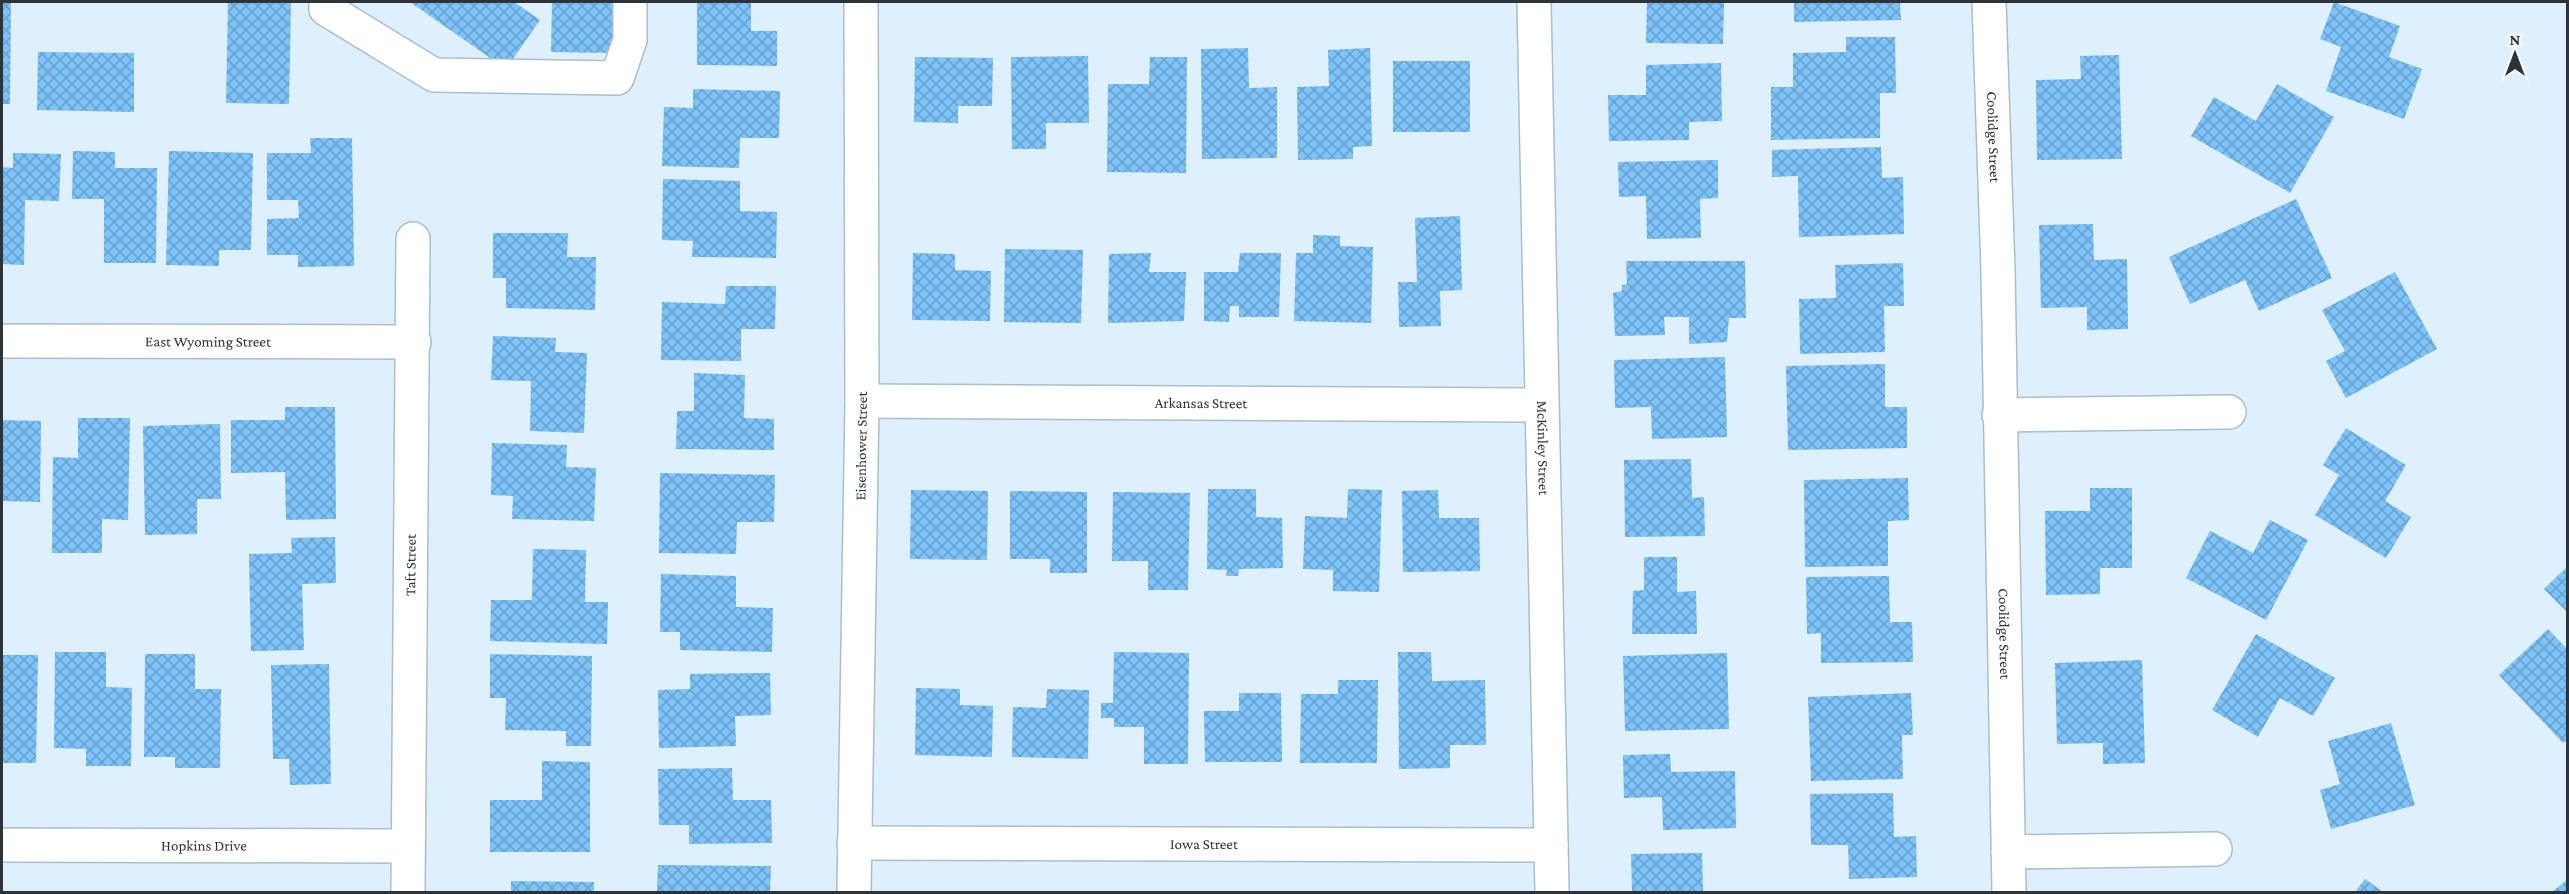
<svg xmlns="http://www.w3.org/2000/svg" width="2569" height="894" font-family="'Crimson Pro',serif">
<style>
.building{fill:url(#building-cross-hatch)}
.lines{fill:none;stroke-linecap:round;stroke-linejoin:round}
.minor-casing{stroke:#adbdca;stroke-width:36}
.minor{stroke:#fff;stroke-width:33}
.labels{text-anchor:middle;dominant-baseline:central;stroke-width:4.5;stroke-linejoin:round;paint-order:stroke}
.street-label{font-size:15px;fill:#2d3439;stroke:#f7fbfd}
</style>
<defs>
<pattern id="building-cross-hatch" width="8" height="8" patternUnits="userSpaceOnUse" patternTransform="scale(1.5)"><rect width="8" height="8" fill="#7dc3f9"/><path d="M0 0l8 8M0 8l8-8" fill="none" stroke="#679fcb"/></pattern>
</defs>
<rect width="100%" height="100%" fill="#deeffd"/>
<g class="building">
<path d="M2,2H11L10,104H2Z"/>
<path d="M228,2H291L289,104L226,103Z"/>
<path d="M410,2H514L540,20L506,69Z"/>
<path d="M552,2H612V53L551,52Z"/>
<path d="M697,2H751V31H777V66L697,65Z"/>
<path d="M1647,2L1724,3L1723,44L1646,43Z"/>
<path d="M1794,2H1900L1901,20L1794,22Z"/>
<path d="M2334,2L2400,26L2389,57L2422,69L2404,119L2326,91L2341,47L2320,39Z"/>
<path d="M1846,37H1895L1896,93H1880V138L1771,140V87H1793V53L1846,52Z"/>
<path d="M1248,48L1249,88L1277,87V158L1202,159L1201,49Z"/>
<path d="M1370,48L1372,146L1353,147V159L1298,160L1297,87L1329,86L1328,50Z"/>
<path d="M38,52L134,53V112L37,110Z"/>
<path d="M2119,55L2122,159L2037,160L2036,80L2081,79L2080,56Z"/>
<path d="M1088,56L1089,123H1046V149H1012L1011,57Z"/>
<path d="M915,57L993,58L992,106H958V123L914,122Z"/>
<path d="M1150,57H1187L1186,173L1107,172L1108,84H1149Z"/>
<rect x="1393" y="61" width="77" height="71"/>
<path d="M1721,63L1722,121L1689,122V140L1609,141L1608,95H1646V65Z"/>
<path d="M2277,84L2334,117L2290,193L2191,136L2214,97L2256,121Z"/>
<path d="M693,89L780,91L779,138H740L739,168L662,166L664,107L693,108Z"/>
<path d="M310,138H352L354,266L298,267V255H267V219L299,218L298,200H267V153H311Z"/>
<path d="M1881,147L1882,178L1903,177L1904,234L1799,237L1798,176L1772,177V150Z"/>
<path d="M73,151L115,152V168H157L156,263H104V199H72Z"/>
<path d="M169,151L253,153L251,250H219V266L166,265Z"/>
<path d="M13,153L61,154L59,201L25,200L24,265L2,264V167L13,168Z"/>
<path d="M1718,160V198L1700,199L1701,238L1647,239L1646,196L1619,197L1618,162Z"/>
<path d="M663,179L740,181V211L777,212L776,258L692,257L693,241L662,240Z"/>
<path d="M2296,199L2332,278L2259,311L2245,280L2190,304L2169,257Z"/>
<path d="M1460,216L1462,290L1440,291L1441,326L1399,327L1398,282H1417L1415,218Z"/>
<path d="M2093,224L2094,260L2127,259L2128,329L2087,330V307L2041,308L2039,225Z"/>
<path d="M493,233H568L567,257H596L595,310L506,308V278H493Z"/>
<path d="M1313,235L1340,236V246L1373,247L1371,323L1294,321L1296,253H1313Z"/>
<path d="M1005,249L1083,250L1081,323L1004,322Z"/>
<path d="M913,253L955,254V270L991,271L990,321L912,320Z"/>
<path d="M1151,253L1149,272H1186L1184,321L1108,323L1109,254Z"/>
<path d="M1240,253H1281L1279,317H1239V306H1230L1229,322L1204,321V272H1238Z"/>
<path d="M1626,261H1745L1746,318H1729L1727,342L1689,344V317H1664L1665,335L1615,336L1613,293L1622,291V285L1627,284Z"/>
<path d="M1903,263L1904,306H1884L1885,352L1800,354L1799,299L1836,298L1835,265Z"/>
<path d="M2395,272L2437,349L2346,398L2326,361L2345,351L2322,310Z"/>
<path d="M726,286H776L775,329H741V361L661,360L662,302L725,304Z"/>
<path d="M493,336L556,338L555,352L587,353L584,433L530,431L531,381L491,380Z"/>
<path d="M1725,357L1727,437L1652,439L1651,407L1615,408L1614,360Z"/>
<path d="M1885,364V407H1907V448L1788,450L1786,366Z"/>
<path d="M694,373L745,375L744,418L774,419V450L676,449L677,411H694Z"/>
<path d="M285,407H335L336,519L286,520L285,472L231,473V420H285Z"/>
<path d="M78,418H130L128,520L102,519V553H52L53,457L78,458Z"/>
<path d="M2,420L41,421L40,502L2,501Z"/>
<path d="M220,424L221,499H197V534L145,535L143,426Z"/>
<path d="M2346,428L2406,465L2385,501L2411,517L2386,558L2315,515L2339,475L2323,465Z"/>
<path d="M492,443L567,445L566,467L596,468L594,521L512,519L513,496L491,495Z"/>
<path d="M1691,459L1692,498L1704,497L1705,536L1625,537L1624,460Z"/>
<path d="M660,473L775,475L774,522H737L736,554L659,553Z"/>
<path d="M1908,478L1909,520L1888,521V566L1805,567L1804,480Z"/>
<path d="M2090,488H2132V568H2100V594L2046,595L2045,511H2090Z"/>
<path d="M1208,489H1256V517L1282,518L1283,568L1239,569L1238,576H1226L1227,570L1207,569Z"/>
<path d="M1348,489L1382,490L1379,592L1333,591V570L1303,569L1305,516L1347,518Z"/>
<path d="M911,490L988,491L987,560L910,559Z"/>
<path d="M1438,490L1439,518H1479L1480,571L1403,572L1402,491Z"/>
<path d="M1010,491L1087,492V573H1050V559H1010Z"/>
<path d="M1113,492L1190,493L1188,590H1148V561H1112Z"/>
<path d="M2270,520L2308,540L2266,620L2186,578L2210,531L2253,553Z"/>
<path d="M335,537L336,583L302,584L304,650L251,651L249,554L292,553L291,538Z"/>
<path d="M533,549L586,550L585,602H608L607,644L490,641L491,600H532Z"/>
<path d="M1644,557H1677V592L1696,591L1697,634H1632L1633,591L1644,590Z"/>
<path d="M2568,566V613L2544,589Z"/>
<path d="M661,574L736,576V607L773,608L772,652L680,650V632H660Z"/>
<path d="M1889,576L1890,622H1912L1913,662L1821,663V633L1807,634L1806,577Z"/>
<path d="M2548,629L2568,650V739L2563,743L2499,675Z"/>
<path d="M2256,634L2335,678L2313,716L2280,698L2258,737L2212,710Z"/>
<path d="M55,652H106V687L132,688L131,766H86V749L54,748Z"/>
<path d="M1114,652L1189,653L1188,764H1144V727H1114V718H1101V703H1113Z"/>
<path d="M1398,652H1431L1432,681L1485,680L1486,745H1450V768L1399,769Z"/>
<path d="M1727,653L1729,729L1625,731L1623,656Z"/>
<path d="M145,654H195V689H221L220,768H175V757H144Z"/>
<path d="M490,654L592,656L591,746H566V731L505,730L506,698H490Z"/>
<path d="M2,655H38L36,763H2Z"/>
<path d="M2142,660L2145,763L2103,764V743L2057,744L2055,663Z"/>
<path d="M329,664L331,784L290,785L289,759H273L271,665Z"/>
<path d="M770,673L771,715L735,716L736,746L659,748L658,690L690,689V674Z"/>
<path d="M1338,680H1378L1377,763H1300L1301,694H1338Z"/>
<path d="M916,688L960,689V705L993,706L992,757L915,755Z"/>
<path d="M1047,689L1089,690L1088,759L1012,757L1013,707L1046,708Z"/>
<path d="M1239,693H1281L1282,762H1205L1204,711H1239Z"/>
<path d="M1911,693L1913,735H1902L1903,779L1811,781L1808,697Z"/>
<path d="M2391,723L2415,805L2331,829L2320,790L2340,784L2328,741Z"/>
<path d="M1670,754L1671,772L1735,771L1736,828L1663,830L1662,797L1624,798L1623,755Z"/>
<path d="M542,761L590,762V852H490V800H542Z"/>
<path d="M732,768L733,800H771L772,843L689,844V825H659L658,769Z"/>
<path d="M1893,793L1894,837L1916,836L1917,877L1849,879L1848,845H1811L1810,794Z"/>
<path d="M1702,853L1703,892H1632L1631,854Z"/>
<path d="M658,865L771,866L770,892H657Z"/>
<path d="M2365,879L2383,892H2355Z"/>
<path d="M2568,879V892H2552Z"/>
<path d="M511,881L594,882V892H511Z"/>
</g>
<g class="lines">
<g class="minor-casing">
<g id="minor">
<path d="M326,2V9L434,75L617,78L630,40V2"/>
<path id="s1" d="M1534,2L1552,892"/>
<path id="s2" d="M1989,2L1998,271L2009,892"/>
<path id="s3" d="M2,341L414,342"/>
<path id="s4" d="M862,401L1540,405"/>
<path d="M1999,415L2229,412"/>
<path id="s5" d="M854,843L1551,845"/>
<path id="s6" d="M2,845L407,846"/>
<path d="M2008,852L2215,849"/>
<path id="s7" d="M408,892L413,239"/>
<path id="s8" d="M854,892L862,401L861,2"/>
</g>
</g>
<use href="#minor" class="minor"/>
</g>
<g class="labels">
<g class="street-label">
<text stroke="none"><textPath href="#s2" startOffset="135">Coolidge Street</textPath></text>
<text stroke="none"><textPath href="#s3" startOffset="206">East Wyoming Street</textPath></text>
<text stroke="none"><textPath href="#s4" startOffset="339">Arkansas Street</textPath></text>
<text stroke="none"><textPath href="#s8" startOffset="446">Eisenhower Street</textPath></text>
<text stroke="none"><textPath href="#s1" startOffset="446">McKinley Street</textPath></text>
<text stroke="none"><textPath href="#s7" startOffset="327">Taft Street</textPath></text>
<text stroke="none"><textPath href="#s2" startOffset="632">Coolidge Street</textPath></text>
<text stroke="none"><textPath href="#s5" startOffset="350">Iowa Street</textPath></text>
<text stroke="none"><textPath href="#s6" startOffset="202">Hopkins Drive</textPath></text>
</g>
</g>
<rect width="2569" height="894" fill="none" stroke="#2d3439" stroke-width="6"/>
<g transform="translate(2515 54)" stroke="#f7fbfd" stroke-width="4.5" paint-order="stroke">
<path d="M0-4.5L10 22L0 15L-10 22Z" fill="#2d3439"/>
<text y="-9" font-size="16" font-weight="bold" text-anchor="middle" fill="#2d3439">N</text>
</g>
</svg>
